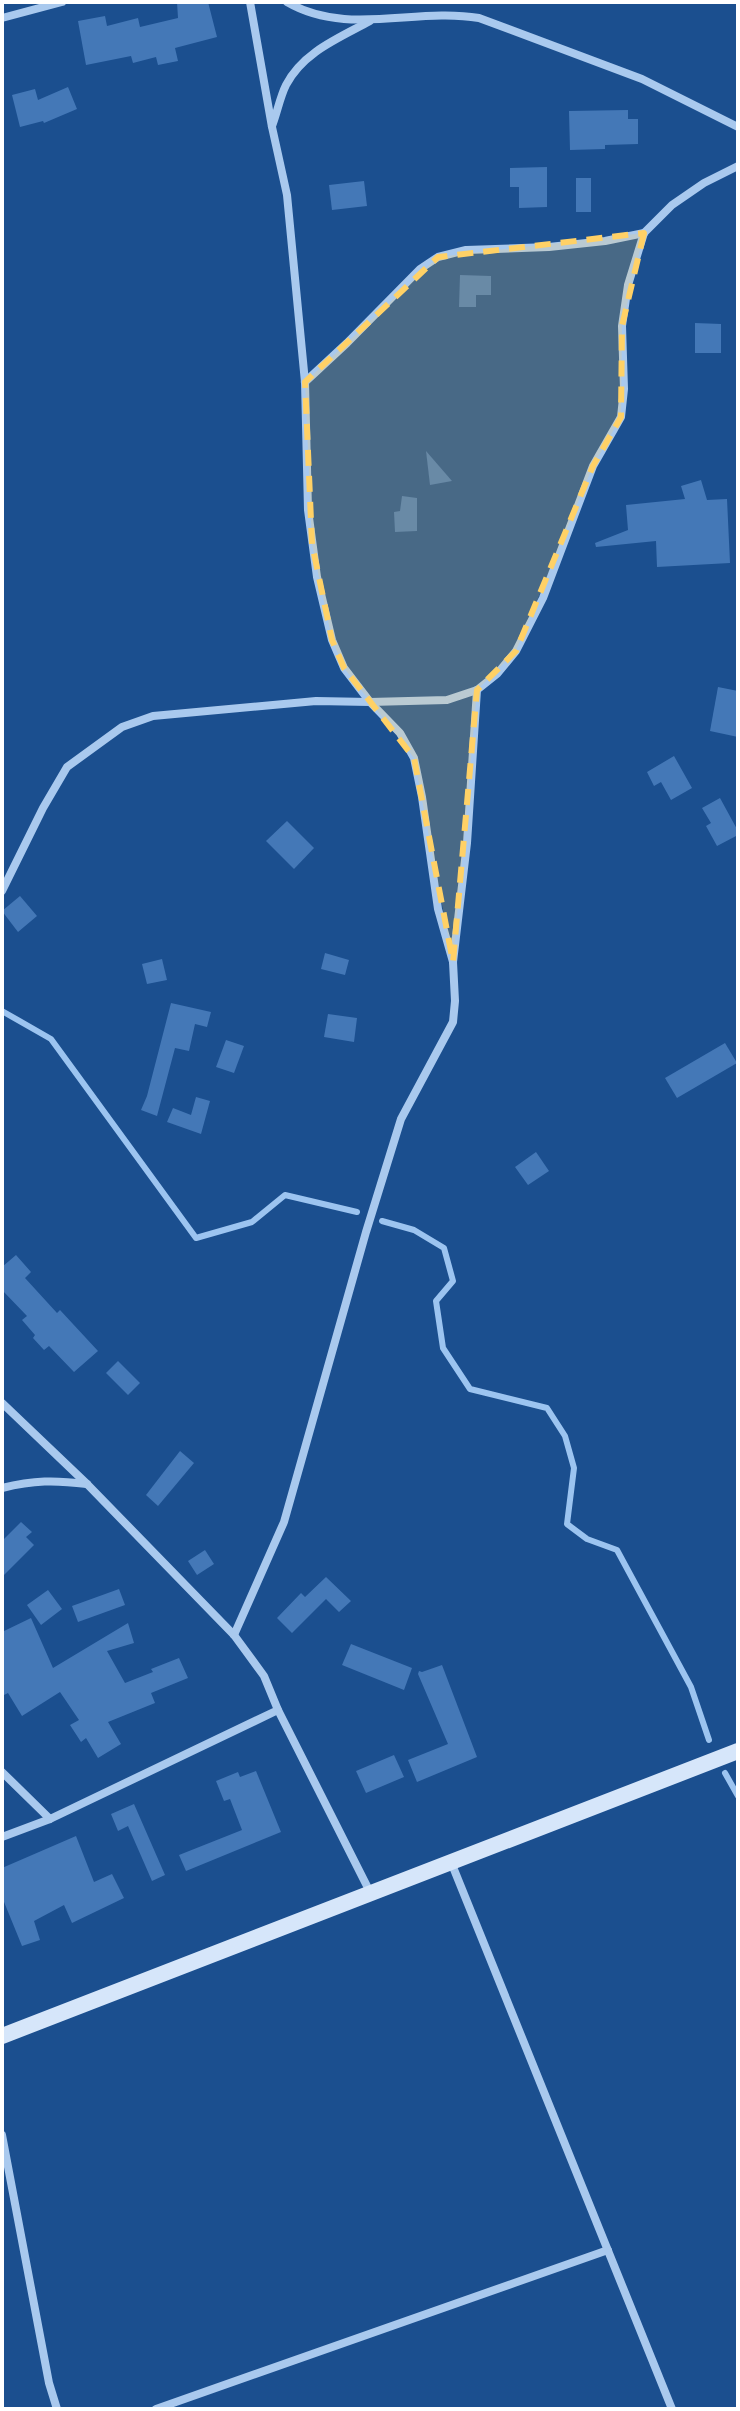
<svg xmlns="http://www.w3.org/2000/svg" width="740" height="2411" font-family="Karla,sans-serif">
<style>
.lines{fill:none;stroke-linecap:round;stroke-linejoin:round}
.stream{stroke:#9cc4f0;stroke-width:6}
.building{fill:#4478b7}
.street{stroke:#a9c9ee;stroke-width:8}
.secondary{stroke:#d6e6fa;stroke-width:16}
.marked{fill:#ffd166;fill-opacity:0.2;stroke:#ffd166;stroke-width:6;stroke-dasharray:16 10;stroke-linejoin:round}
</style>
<rect width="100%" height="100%" fill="#1b4f8f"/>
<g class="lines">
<g class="stream">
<path d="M2,1011L51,1039L196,1238L252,1222L285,1195L357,1212"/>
<path d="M382,1221L414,1230L444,1248L453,1281L436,1301L443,1348L470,1389L547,1408L565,1436L574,1468L567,1524L587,1539L617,1550L691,1687L709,1740"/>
<path d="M725,1773L738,1796"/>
</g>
</g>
<g class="building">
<path d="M177,2H208L217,37L175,48L178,61L158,65L156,57L133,63L131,56L86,65L78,21L105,16L107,26L138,18L140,27L178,18Z"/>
<path d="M68,87L77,109L44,123L43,121L20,127L12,95L35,89L38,100Z"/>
<path d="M628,110V119H638V144L605,145V149L570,150L569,111Z"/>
<path d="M547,167V207L519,208V187H510V168Z"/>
<rect x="576" y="178" width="15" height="34"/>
<path d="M364,181L367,206L332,210L329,185Z"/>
<path d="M460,275L491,276V295H476V307H459Z"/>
<path d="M695,323L721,324V353H695Z"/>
<path d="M426,451L452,481L430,485Z"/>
<path d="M701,480L707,500L727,499L730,563L657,567L656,541L596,547L595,543L628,530L626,505L685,499L681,486Z"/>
<path d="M402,496L417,498V531L395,532L394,512L400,511Z"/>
<path d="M718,687L738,691V737L710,731Z"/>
<path d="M674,756L692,788L671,800L661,782L654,786L647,772Z"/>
<path d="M720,798L738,831V835L717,846L706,826L711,823L702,808Z"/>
<path d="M287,821L314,848L294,869L266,841Z"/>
<path d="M20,896L37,916L18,932L2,911Z"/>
<path d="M325,953L349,960L345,975L321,969Z"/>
<path d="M162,959L167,980L147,984L142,964Z"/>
<path d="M171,1003L211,1012L207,1027L195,1024L189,1051L175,1048L157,1116L141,1110L147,1096Z"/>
<path d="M328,1014L357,1018L354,1042L324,1037Z"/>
<path d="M226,1040L244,1046L234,1073L216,1067Z"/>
<path d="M725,1043L737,1063L677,1098L665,1078Z"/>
<path d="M196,1097L210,1101L201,1134L167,1122L173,1108L191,1115Z"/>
<path d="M536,1152L549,1171L528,1185L515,1167Z"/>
<path d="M16,1255L31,1272L25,1278L57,1313L60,1310L98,1351L74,1372L49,1346L44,1350L33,1338L35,1335L22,1320L27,1316L2,1290V1267Z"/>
<path d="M118,1361L140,1383L128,1395L106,1373Z"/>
<path d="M180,1451L194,1463L158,1506L146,1495Z"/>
<path d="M21,1522L32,1532L26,1537L34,1545L2,1577V1541Z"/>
<path d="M205,1550L214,1564L197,1575L188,1561Z"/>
<path d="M326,1577L351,1601L339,1612L326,1599L292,1633L277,1618L301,1593L305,1597Z"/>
<path d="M119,1589L125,1605L78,1622L72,1606Z"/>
<path d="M48,1590L62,1609L41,1625L27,1605Z"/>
<path d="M31,1618L53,1668L128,1623L134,1643L107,1651L125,1683L153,1672L151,1669L179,1658L188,1678L151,1693L155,1703L108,1722L121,1744L98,1758L86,1738L81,1742L70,1725L79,1720L60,1692L22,1716L8,1693L2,1696V1632Z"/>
<path d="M351,1644L412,1668L404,1690L342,1665Z"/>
<path d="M442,1665L477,1757L417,1782L408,1760L448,1744L418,1674L419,1671L422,1672Z"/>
<path d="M394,1755L404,1777L366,1793L356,1771Z"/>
<path d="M256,1771L281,1832L186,1871L179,1855L242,1830L230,1799L224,1801L216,1781L238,1772L240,1777Z"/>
<path d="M134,1804L165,1875L152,1881L128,1826L118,1831L111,1814Z"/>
<path d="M76,1836L94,1882L112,1874L124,1898L72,1923L64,1905L34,1921L40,1940L22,1946L2,1897V1868Z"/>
</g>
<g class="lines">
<g class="street">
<path d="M250,2L272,127L287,195L305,382L308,510L317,577L332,640L344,668L370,702L400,733L414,758L422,797L438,909L453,962"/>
<path d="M287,2C347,37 415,7 479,18L642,79L738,127"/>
<path d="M2,18L62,2"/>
<path d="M272,126C277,113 280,97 286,85C303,52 339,38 370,21"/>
<path d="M305,382L347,343L420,269L438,257L466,250L549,247L605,241L644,233"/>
<path d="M2,891L43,808L67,767L122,727L153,716L316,701L370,702L447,700L477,690L497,674L516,651L543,598L593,466L621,417L624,389L622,326L628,285L644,233L672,205L704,183L738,166"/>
<path d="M2,1403L88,1485L234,1635L264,1676L278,1710L370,1892"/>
<path d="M2,1488C34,1480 55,1480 87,1484"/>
<path d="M234,1635L284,1522L366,1232L401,1119L453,1022L455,1001L453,962L467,843L477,690"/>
<path d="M2,1772L50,1819"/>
<path d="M2,1837L50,1819L278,1710"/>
<path d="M451,1862L672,2409"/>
<path d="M2,2135L49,2383L57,2409"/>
<path d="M156,2409L608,2250"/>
</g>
<path class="secondary" d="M2,2036L738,1751"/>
</g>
<path class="marked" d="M644,233L622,326L621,417L593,466L516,651L477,690L453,962L414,758L344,668L332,640L312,544L305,382L438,257Z"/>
<rect width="740" height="2411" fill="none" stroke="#ffffff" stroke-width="8"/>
</svg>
